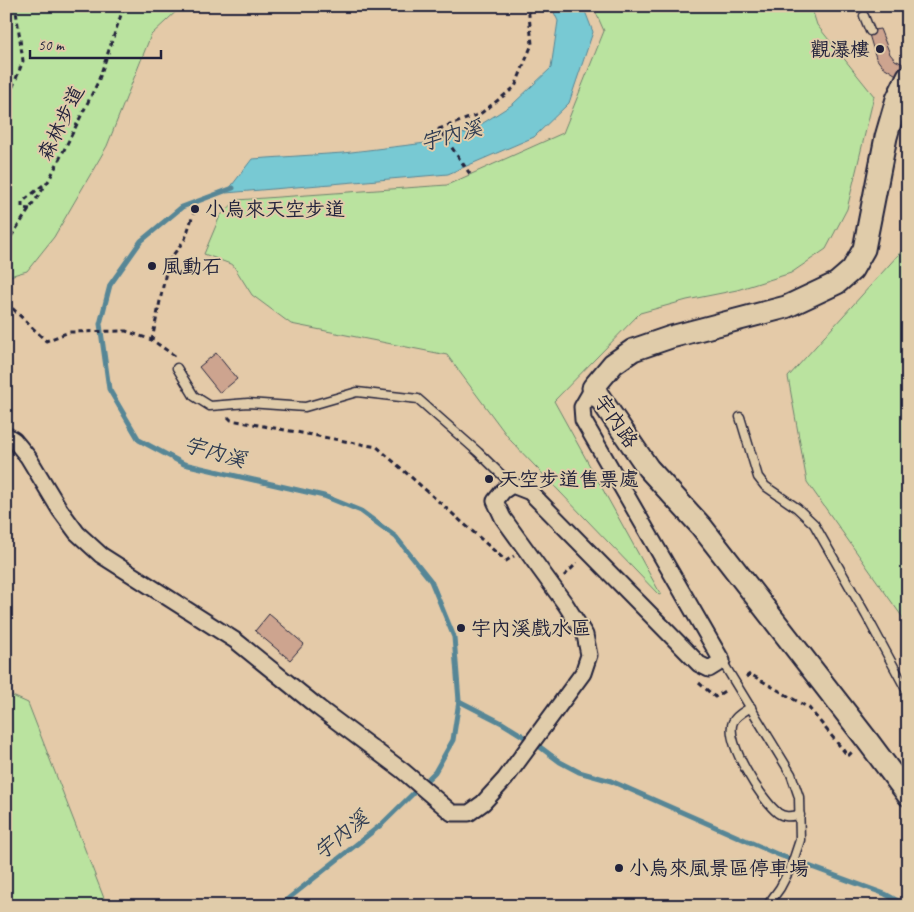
<svg xmlns="http://www.w3.org/2000/svg" width="914" height="912" font-family="Caveat,'LXGW WenKai TC',sans-serif">
<style>
.green{fill:#bae39f;stroke:#6e826d}
.water{fill:#78c9d3;stroke:#568696}
.lines{fill:none;stroke-linecap:round;stroke-linejoin:round}
.stream{stroke:#568696;stroke-width:5}
.building{fill:#cda48f;stroke:#22223b}
.lane-casing{stroke:#22223b;stroke-width:11}
.street-casing{stroke:#22223b;stroke-width:19}
.secondary-casing{stroke:#22223b;stroke-width:25}
.path{stroke:#22223b;stroke-width:3;stroke-dasharray:5 4;stroke-linecap:butt}
.lane{stroke:#e0ccaa;stroke-width:8}
.street{stroke:#e0ccaa;stroke-width:15}
.secondary{stroke:#e0ccaa;stroke-width:21}
.poi-dot{fill:#22223b;stroke:#e0ccaa;stroke-width:2}
.labels{text-anchor:middle;dominant-baseline:central;stroke-width:4;stroke-linejoin:round;paint-order:stroke}
.poi-label{font-size:20px;fill:#22223b;stroke:#e0ccaa;text-anchor:start}
.street-label{font-size:20px;fill:#22223b;stroke:#e0ccaa}
.water-label{font-size:21px;font-style:italic;fill:#2f3b52;stroke:#e0ccaa}
</style>
<rect width="100%" height="100%" fill="#e4caa8"/>
<filter id="ink" filterUnits="userSpaceOnUse"><feTurbulence type="fractalNoise" baseFrequency=".02" numOctaves="2"/><feDisplacementMap in="SourceGraphic" scale="10" xChannelSelector="R" yChannelSelector="G"/><feConvolveMatrix kernelMatrix="1 2 1 2 8 2 1 2 1" color-interpolation-filters="sRGB"/></filter>
<g filter="url(#ink)">
<g class="green">
<path d="M6,6H182L151,35L107,146L54,237L27,271L6,277Z"/>
<path d="M593,6H811L817,25L874,96L847,209L826,249L791,273L737,290L687,300L640,313L554,401L660,593L661,594L659,595L511,441L447,355L291,324L252,295L233,265L204,254L220,216L237,200L447,185L563,133L604,31Z"/>
<path d="M908,244V625L807,482L788,377Z"/>
<path d="M6,693L28,703L107,906H6Z"/>
</g>
<path class="water" d="M551,6H583L593,32L569,103L534,137L448,174L226,193L252,159L343,153L426,143L469,132L513,104L551,68L558,21Z"/>
<g class="lines">
<g class="stream">
<path d="M233,188L182,207L141,241L110,285L100,324L109,389L139,440L184,464L324,496L361,511L396,537L431,581L454,637L459,701L453,740L435,772L382,824L279,906"/>
<path d="M459,701L502,723L536,744L560,762L579,772L611,781L779,855L885,894L907,906"/>
</g>
</g>
<g class="building">
<path d="M880,29L890,54L895,60L903,64L898,76L882,66L876,58L868,31Z"/>
<path d="M216,353L237,379L220,393L199,367Z"/>
<path d="M269,614L304,644L290,660L255,631Z"/>
</g>
<g class="lines">
<g class="lane-casing">
<g id="lane">
<path d="M864,16L870,31"/>
<path d="M177,368L194,396L210,406L248,403L305,407L357,392L418,399L478,452L512,485"/>
<path d="M740,417L758,477L765,486L797,508L814,524L866,615L908,693"/>
<path d="M722,661L791,774L799,797L800,840L791,867L780,888L767,906"/>
<path d="M751,707C745,711 736,715 733,722C724,741 762,801 778,813C785,818 792,816 800,815"/>
</g>
</g>
<g class="street-casing">
<path id="street" d="M6,435L14,440L28,457L60,510L77,533L101,555L236,641L319,708L403,771L452,813H469L483,803L505,779L583,673L589,655L585,635L566,605L503,518L495,501L503,491L512,485L530,492L699,664L709,669L722,661L583,420L582,407L593,388"/>
</g>
<g class="secondary-casing">
<path id="secondary" d="M908,76L897,99L886,137L864,249L852,270L837,283L786,307L671,337L633,350L613,364L593,388L648,468L701,526L867,740L908,795"/>
</g>
<g class="path">
<path d="M6,104L23,61L16,11L13,6"/>
<path d="M470,174L439,129L480,114L515,87L532,44L528,6"/>
<path d="M30,209L22,208V202L47,182"/>
<path d="M6,244L49,180L98,82L124,6"/>
<path d="M6,302L46,341L69,332L126,331L152,340"/>
<path d="M6,312H16"/>
<path d="M175,356L152,340L168,262L185,239L195,209"/>
<path d="M228,417L231,420L377,447L506,561L514,556"/>
<path d="M564,576L577,563"/>
<path d="M746,677L750,674L809,708L848,756L852,752"/>
<path d="M699,683L715,697L726,690"/>
</g>
<use href="#lane" class="lane"/>
<use href="#street" class="street"/>
<use href="#secondary" class="secondary"/>
</g>
</g>
<g class="poi-dot">
<circle cx="880" cy="49" r="5"/>
<circle cx="195" cy="209" r="5"/>
<circle cx="152" cy="266" r="5"/>
<circle cx="489" cy="479" r="5"/>
<circle cx="461" cy="628" r="5"/>
<circle cx="619" cy="868" r="5"/>
</g>
<g class="labels">
<g class="poi-label">
<text x="870" y="49" text-anchor="end">觀瀑樓</text>
<text x="205" y="209">小烏來天空步道</text>
<text x="162" y="266">風動石</text>
<text x="499" y="479">天空步道售票處</text>
<text x="471" y="628">宇內溪戲水區</text>
<text x="629" y="868">小烏來風景區停車場</text>
</g>
<g class="street-label">
<text transform="translate(61 123) rotate(-64)">森林步道</text>
<text transform="translate(616 421) rotate(55)">宇內路</text>
</g>
<g class="water-label">
<text transform="translate(451 135) rotate(-15)">宇內溪</text>
<text transform="translate(215 452) rotate(16)">宇內溪</text>
<text transform="translate(341 835) rotate(-39)">宇內溪</text>
</g>
</g>
<rect width="914" height="912" fill="none" stroke="#e0ccaa" stroke-width="25"/>
<rect x="12" y="12" width="889" height="887" fill="none" stroke="#22223b" stroke-width="2" filter="url(#ink)"/>
<path d="M30 50v8h131v-8" fill="none" stroke="#22223b" stroke-width="2.5"/>
<text x="38" y="50" font-size="15" fill="#22223b" stroke="#e0ccaa" stroke-width="4" paint-order="stroke">50 m</text>
</svg>
